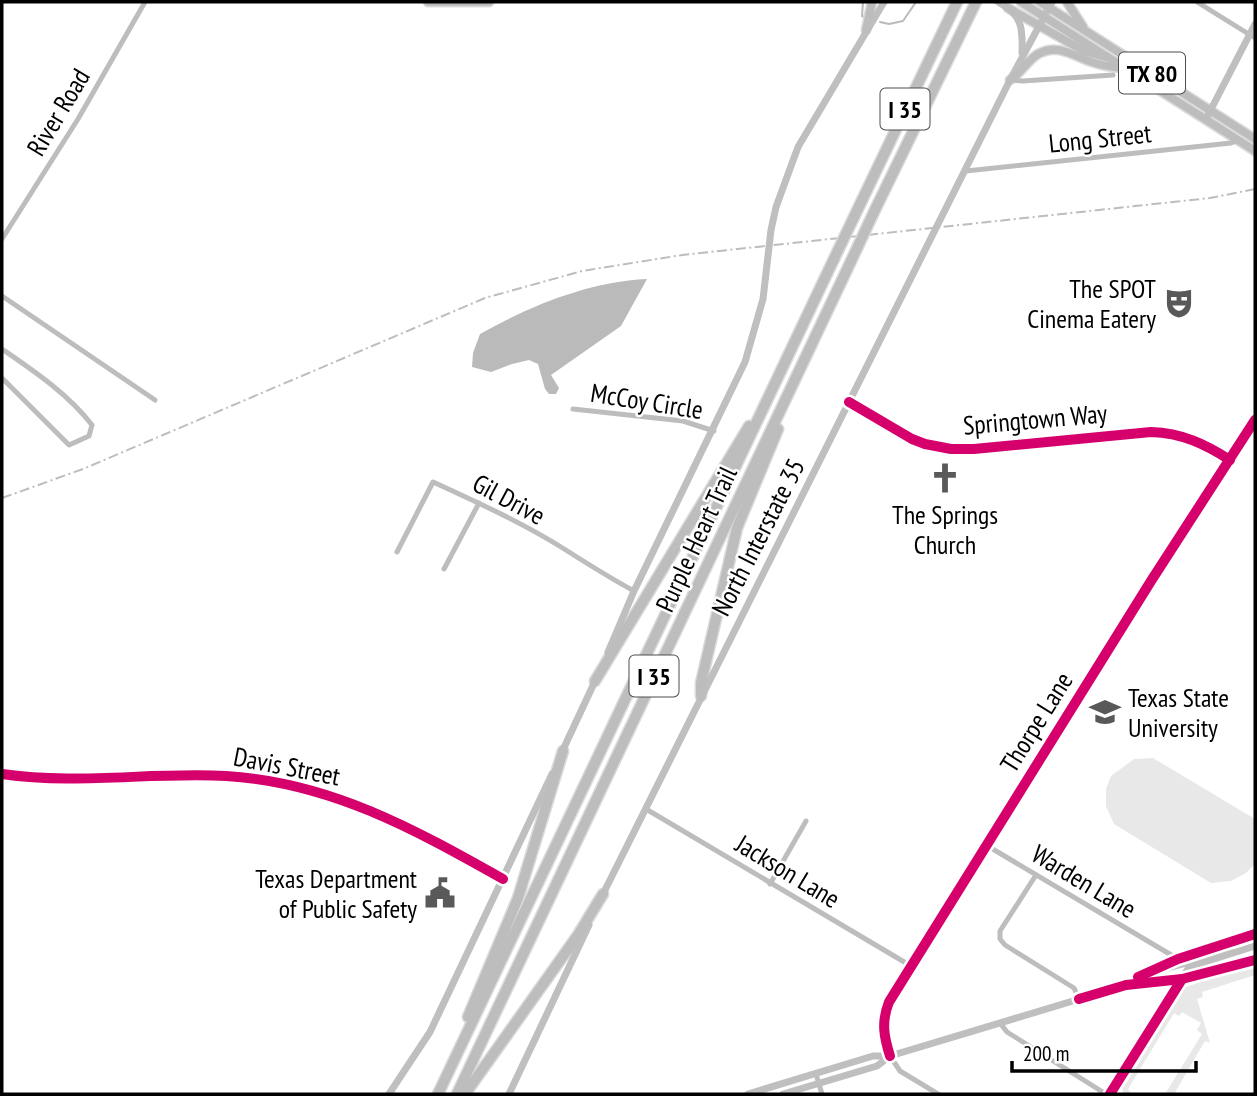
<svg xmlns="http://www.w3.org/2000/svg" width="1257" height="1096" font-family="'PT Sans Narrow',sans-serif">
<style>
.green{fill:#e8e8e8}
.water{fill:#bababa}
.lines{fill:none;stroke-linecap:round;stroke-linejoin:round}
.stream{stroke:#bababa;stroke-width:2}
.primary-casing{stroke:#dbdbdb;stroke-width:11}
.highway-casing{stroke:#dbdbdb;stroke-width:13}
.street{stroke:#bdbdbd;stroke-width:5}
.secondary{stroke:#bfbfbf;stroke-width:7}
.primary{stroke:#bdbdbd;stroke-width:8}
.highway{stroke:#bdbdbd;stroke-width:10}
.rail{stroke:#bdbdbd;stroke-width:2;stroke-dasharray:10 3.5 2 3.5;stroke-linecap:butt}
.highway-bridge-casing{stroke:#dbdbdb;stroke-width:13;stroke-linecap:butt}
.highway-bridge{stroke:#bdbdbd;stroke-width:10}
.cycleway-casing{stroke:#fff;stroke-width:15}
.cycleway{stroke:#d6006c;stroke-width:10}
.labels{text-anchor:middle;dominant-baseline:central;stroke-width:5;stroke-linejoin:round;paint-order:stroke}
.shield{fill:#fff;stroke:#4c4c4c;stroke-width:2}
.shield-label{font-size:24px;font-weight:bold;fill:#000}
.street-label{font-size:26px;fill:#000;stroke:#fff}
.poi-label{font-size:26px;fill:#000;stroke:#fff;text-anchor:end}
</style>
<rect width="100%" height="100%" fill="#fff"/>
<g class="green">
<path d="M1153,758L1255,819V864L1246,873L1231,881L1211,883L1114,824L1106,806V789L1111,776L1134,759Z"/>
<path d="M1255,968V975L1202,992L1203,997L1197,999L1210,1043L1205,1041L1174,1094H1165L1202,1034L1197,1030L1201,1023L1182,1012L1179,1016L1174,1013L1128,1089L1131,1094H1124L1122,1090L1185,988C1192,983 1241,972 1255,968Z"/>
</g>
<path class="water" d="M647,279L621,326L551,375L559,388L556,394H549L545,389L538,364L529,360L512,364L491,372L472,367L473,353L480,334C532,305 588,282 647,279Z"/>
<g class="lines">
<g class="stream">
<path d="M863,2L862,16L864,17"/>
<path d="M880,22L889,24L903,21L916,2"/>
</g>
<g class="primary-casing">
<g id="primary">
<path d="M428,2H489"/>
<path d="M1021,2L1255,151"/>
<path d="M1040,2L1255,139"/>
<path d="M1067,2L1083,27"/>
<path d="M1008,8L1084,51L1105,57"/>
<path d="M866,30L872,2"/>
<path d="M1010,80C1022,72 1028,60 1038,54C1059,42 1076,58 1095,63C1104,66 1113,67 1122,68"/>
</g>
</g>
<g class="highway-casing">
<g id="highway">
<path d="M873,214L976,2"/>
<path d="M854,217L957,2"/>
<path d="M595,681L749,426"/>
<path d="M701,696V683L737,528L778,429"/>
<path d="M468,1017L518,898L563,751"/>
<path d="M438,1094L833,261"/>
<path d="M457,1094L852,259"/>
<path d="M465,1094L578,935L603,894"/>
</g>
</g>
<g class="street">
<path d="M1197,2L1255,38"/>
<path d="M1010,80L1023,81L1113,75"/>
<path d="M966,171L1231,143L1238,140"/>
<path d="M2,239L78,119L145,2"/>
<path d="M2,296L155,400"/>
<path d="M2,349C34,371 68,394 92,425L89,436L69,445L2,378"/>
<path d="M849,402L912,439L925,444L951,449H974L1151,432C1182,433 1205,444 1230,460"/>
<path d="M573,409L683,421L714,431"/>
<path d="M397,552L433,482C479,503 527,525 569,552C591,566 612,579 634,591"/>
<path d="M444,569L479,503"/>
<path d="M2,774C76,785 151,772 226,776C330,782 414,829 503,879"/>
<path d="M646,809L911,966"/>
<path d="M986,845L1178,959"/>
<path d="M1036,875L1000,931V939L1005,945L1074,988L1079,999"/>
<path d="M770,884L806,821"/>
<path d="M1000,1023L1007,1032L1106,1094"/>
<path d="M890,1056L900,1071L938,1094"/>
<path d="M816,1074L822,1094"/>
</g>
<g class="secondary">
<path d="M998,2C1022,15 1023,27 1022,53"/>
<path d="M1206,119L1255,24"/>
<path d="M608,652L634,591L745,362L763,299L771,230L776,207L798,147L884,2"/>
<path d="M561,754L596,679"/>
<path d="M601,898L1010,80L1052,2"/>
<path d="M1167,968L1230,951"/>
<path d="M1138,977L1178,959L1255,934"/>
<path d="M890,1056C884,1037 881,1022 889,1002L1151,581L1255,420"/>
<path d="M389,1094L430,1032L552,774"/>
<path d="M509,1094L589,925"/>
<path d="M748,1094L873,1056H890L1126,985L1182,979L1255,960"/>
<path d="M783,1094L877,1066L890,1056"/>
<path d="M1110,1094L1189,967L1255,946"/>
</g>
<use href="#primary" class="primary"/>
<use href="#highway" class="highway"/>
<path class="rail" d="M2,498L83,469L485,298L582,271L682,255L1210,198L1255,189"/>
<g class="highway-bridge-casing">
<g id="highway-bridge">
<path d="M852,259L873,214"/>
<path d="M833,261L854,217"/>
</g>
</g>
<use href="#highway-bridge" class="highway-bridge"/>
<g class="cycleway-casing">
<g id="cycleway">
<path d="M849,402L912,439L925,444L951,449H974L1151,432C1182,433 1205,444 1230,460"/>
<path d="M2,774C76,785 151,772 226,776C330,782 414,829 503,879"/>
<path d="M1138,977L1178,959L1255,934"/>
<path d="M1079,999L1126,985L1182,979L1255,960"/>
<path d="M890,1056C884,1037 881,1022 889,1002L1151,581L1255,420"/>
<path d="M1110,1094L1182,979"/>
</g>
</g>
<use href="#cycleway" class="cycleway"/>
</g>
<defs>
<g id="theatre-bare" transform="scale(2.415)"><path d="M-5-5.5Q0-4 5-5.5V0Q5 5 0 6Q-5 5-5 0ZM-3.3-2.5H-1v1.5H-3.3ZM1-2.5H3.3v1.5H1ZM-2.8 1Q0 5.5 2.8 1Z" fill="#595959" stroke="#fff" stroke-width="2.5" paint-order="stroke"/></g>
<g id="church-bare" transform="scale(2.415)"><path d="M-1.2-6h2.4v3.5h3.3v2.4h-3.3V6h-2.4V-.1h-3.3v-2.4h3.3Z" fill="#595959" stroke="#fff" stroke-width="2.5" paint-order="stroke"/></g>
<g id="university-bare" transform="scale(2.415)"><path d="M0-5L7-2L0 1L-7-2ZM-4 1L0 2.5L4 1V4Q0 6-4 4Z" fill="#595959" stroke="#fff" stroke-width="2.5" paint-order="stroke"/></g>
<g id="civic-bare" transform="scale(2.415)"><path d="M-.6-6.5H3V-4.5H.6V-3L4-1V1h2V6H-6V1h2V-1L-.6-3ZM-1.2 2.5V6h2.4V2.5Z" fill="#595959" stroke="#fff" stroke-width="2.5" paint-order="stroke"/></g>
</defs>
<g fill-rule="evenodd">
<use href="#theatre-bare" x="1179" y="303"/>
<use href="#church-bare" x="945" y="478"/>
<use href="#university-bare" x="1105" y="712"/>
<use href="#civic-bare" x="440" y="893"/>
</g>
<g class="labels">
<g class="shield">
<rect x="1119" y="52.5" width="66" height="41" rx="5"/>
<rect x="880.5" y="88.5" width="49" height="41" rx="5"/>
<rect x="629.5" y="655.5" width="49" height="41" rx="5"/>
</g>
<g class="shield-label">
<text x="1152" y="73">TX 80</text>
<text x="905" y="109">I 35</text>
<text x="654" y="676">I 35</text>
</g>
<g class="street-label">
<text transform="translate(58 112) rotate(-59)">River Road</text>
<text transform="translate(1100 138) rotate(-6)">Long Street</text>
<text transform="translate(647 401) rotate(9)">McCoy Circle</text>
<text transform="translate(1035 419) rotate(-5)">Springtown Way</text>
<text transform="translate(509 499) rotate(28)">Gil Drive</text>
<text transform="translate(758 537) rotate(-63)">North Interstate 35</text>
<text transform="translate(696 539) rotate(-65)">Purple Heart Trail</text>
<text transform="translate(1036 722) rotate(-58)">Thorpe Lane</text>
<text transform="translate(287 766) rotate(11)">Davis Street</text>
<text transform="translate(788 871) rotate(31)">Jackson Lane</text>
<text transform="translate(1084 881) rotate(31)">Warden Lane</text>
</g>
<g class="poi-label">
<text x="1156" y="288">The SPOT<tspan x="1156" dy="30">Cinema Eatery</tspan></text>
<text x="945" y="514" text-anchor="middle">The Springs<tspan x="945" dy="30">Church</tspan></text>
<text x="1128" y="697" text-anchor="start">Texas State<tspan x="1128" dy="30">University</tspan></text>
<text x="417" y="878">Texas Department<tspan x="417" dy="30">of Public Safety</tspan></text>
</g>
</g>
<rect width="1257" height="1096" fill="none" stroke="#000000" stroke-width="7"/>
<path d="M1012 1061v10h184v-10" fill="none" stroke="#000000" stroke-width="3.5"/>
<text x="1023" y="1061" font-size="21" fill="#000000" stroke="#ffffff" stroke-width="5" paint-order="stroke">200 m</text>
</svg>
